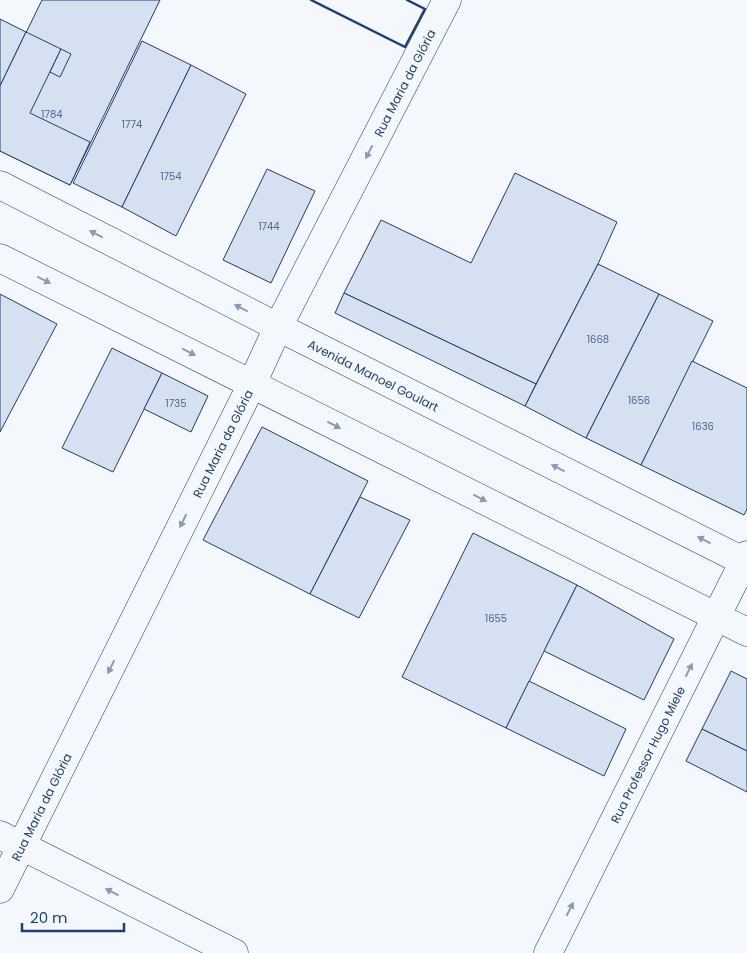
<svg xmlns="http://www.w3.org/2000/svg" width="747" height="953" font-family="Poppins,sans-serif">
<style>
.building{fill:#d5e0f0;stroke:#1d3f73}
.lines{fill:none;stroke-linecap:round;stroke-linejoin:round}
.street-casing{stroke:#1d3f73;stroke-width:29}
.secondary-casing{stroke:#1d3f73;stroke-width:29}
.street{stroke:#f4f7fb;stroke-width:28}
.secondary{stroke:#f4f7fb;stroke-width:28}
.wall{stroke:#1d3f73;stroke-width:2.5}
.oneway{fill:#889bb7}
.labels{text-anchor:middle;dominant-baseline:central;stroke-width:4;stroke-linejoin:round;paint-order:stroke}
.number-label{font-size:10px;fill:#4b6792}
.street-label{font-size:12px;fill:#1d3f73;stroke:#f4f7fb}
</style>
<rect width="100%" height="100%" fill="#f4f7fb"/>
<g class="building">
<path d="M42,0H160L70,185L0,151V86Z"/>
<path d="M0,19L26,32L0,86Z"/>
<path d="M26,32L61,49L30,113L90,142L70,185L0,151V86Z"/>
<path d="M142,41L191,65L122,207L73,183Z"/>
<path d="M61,49L71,54L60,77L50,72Z"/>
<path d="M191,65L246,94L176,236L122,207Z"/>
<path d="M267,169L315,191L271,283L223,260Z"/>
<path d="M515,173L617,222L598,264L536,384L344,293L381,220L471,263Z"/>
<path d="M598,264L659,294L586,438L525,406Z"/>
<path d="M344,293L536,384L525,406L335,313Z"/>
<path d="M0,294L57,324L0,432Z"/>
<path d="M659,294L713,321L641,465L586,438Z"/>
<path d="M112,348L162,373L113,472L62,448Z"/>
<path d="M692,361L747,388V509L744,515L641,465Z"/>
<path d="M162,373L208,396L191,432L144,409Z"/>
<path d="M262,427L368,481L310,594L203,540Z"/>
<path d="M360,497L410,520L359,618L310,594Z"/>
<path d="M473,533L577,585L506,728L402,677Z"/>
<path d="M577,585L674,639L644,700L544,651Z"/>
<path d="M731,671L747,679V751L702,729Z"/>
<path d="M529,681L626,729L604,776L506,728Z"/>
<path d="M702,729L747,751V792L686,761Z"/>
</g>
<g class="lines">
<g class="street-casing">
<g id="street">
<path d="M0,835L234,953"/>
<path id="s1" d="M0,889L252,384L278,327L447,0"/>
<path id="s2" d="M548,953L747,555"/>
</g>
</g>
<g class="secondary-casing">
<g id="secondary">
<path id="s3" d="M0,185L278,327L747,563"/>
<path d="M0,258L747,632"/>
</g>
</g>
<use href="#street" class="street"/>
<use href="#secondary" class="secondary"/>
<path class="wall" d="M311,0L405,47L425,9L407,0"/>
</g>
<defs><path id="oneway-solid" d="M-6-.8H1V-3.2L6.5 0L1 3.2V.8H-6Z" transform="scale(1.25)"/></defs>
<g class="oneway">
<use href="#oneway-solid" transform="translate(369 152) rotate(117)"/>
<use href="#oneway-solid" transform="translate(96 234) rotate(-153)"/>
<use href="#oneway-solid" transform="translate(44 280) rotate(27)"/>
<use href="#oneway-solid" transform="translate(241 308) rotate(-153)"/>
<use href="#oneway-solid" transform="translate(189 352) rotate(27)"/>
<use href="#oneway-solid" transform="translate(334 425) rotate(27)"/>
<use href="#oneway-solid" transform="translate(558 468) rotate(-153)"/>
<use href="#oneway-solid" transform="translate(480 498) rotate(27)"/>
<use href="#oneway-solid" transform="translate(183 521) rotate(116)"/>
<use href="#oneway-solid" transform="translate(704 540) rotate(-153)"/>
<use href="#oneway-solid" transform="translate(111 667) rotate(116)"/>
<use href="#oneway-solid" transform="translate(689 670) rotate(-63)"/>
<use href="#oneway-solid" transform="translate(112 892) rotate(-153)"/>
<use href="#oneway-solid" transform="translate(570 909) rotate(-63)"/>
</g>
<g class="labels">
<g class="number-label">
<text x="52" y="114">1784</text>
<text x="132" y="124">1774</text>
<text x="171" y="176">1754</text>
<text x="269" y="226">1744</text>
<text x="598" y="339">1668</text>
<text x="639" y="400">1656</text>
<text x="176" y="403">1735</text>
<text x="703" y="426">1636</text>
<text x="496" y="618">1655</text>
</g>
<g class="street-label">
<text stroke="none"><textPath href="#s1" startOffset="902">Rua Maria da Glória</textPath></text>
<text stroke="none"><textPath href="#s3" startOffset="419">Avenida Manoel Goulart</textPath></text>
<text stroke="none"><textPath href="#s1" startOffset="498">Rua Maria da Glória</textPath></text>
<text stroke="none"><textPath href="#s2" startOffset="222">Rua Professor Hugo Miele</textPath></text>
<text stroke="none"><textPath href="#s1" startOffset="92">Rua Maria da Glória</textPath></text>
</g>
</g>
<path d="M22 923v8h102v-8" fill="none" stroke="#1d3f73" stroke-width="2.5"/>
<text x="30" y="923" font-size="15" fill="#1d3f73" stroke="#f4f7fb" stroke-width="4" paint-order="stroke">20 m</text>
</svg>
